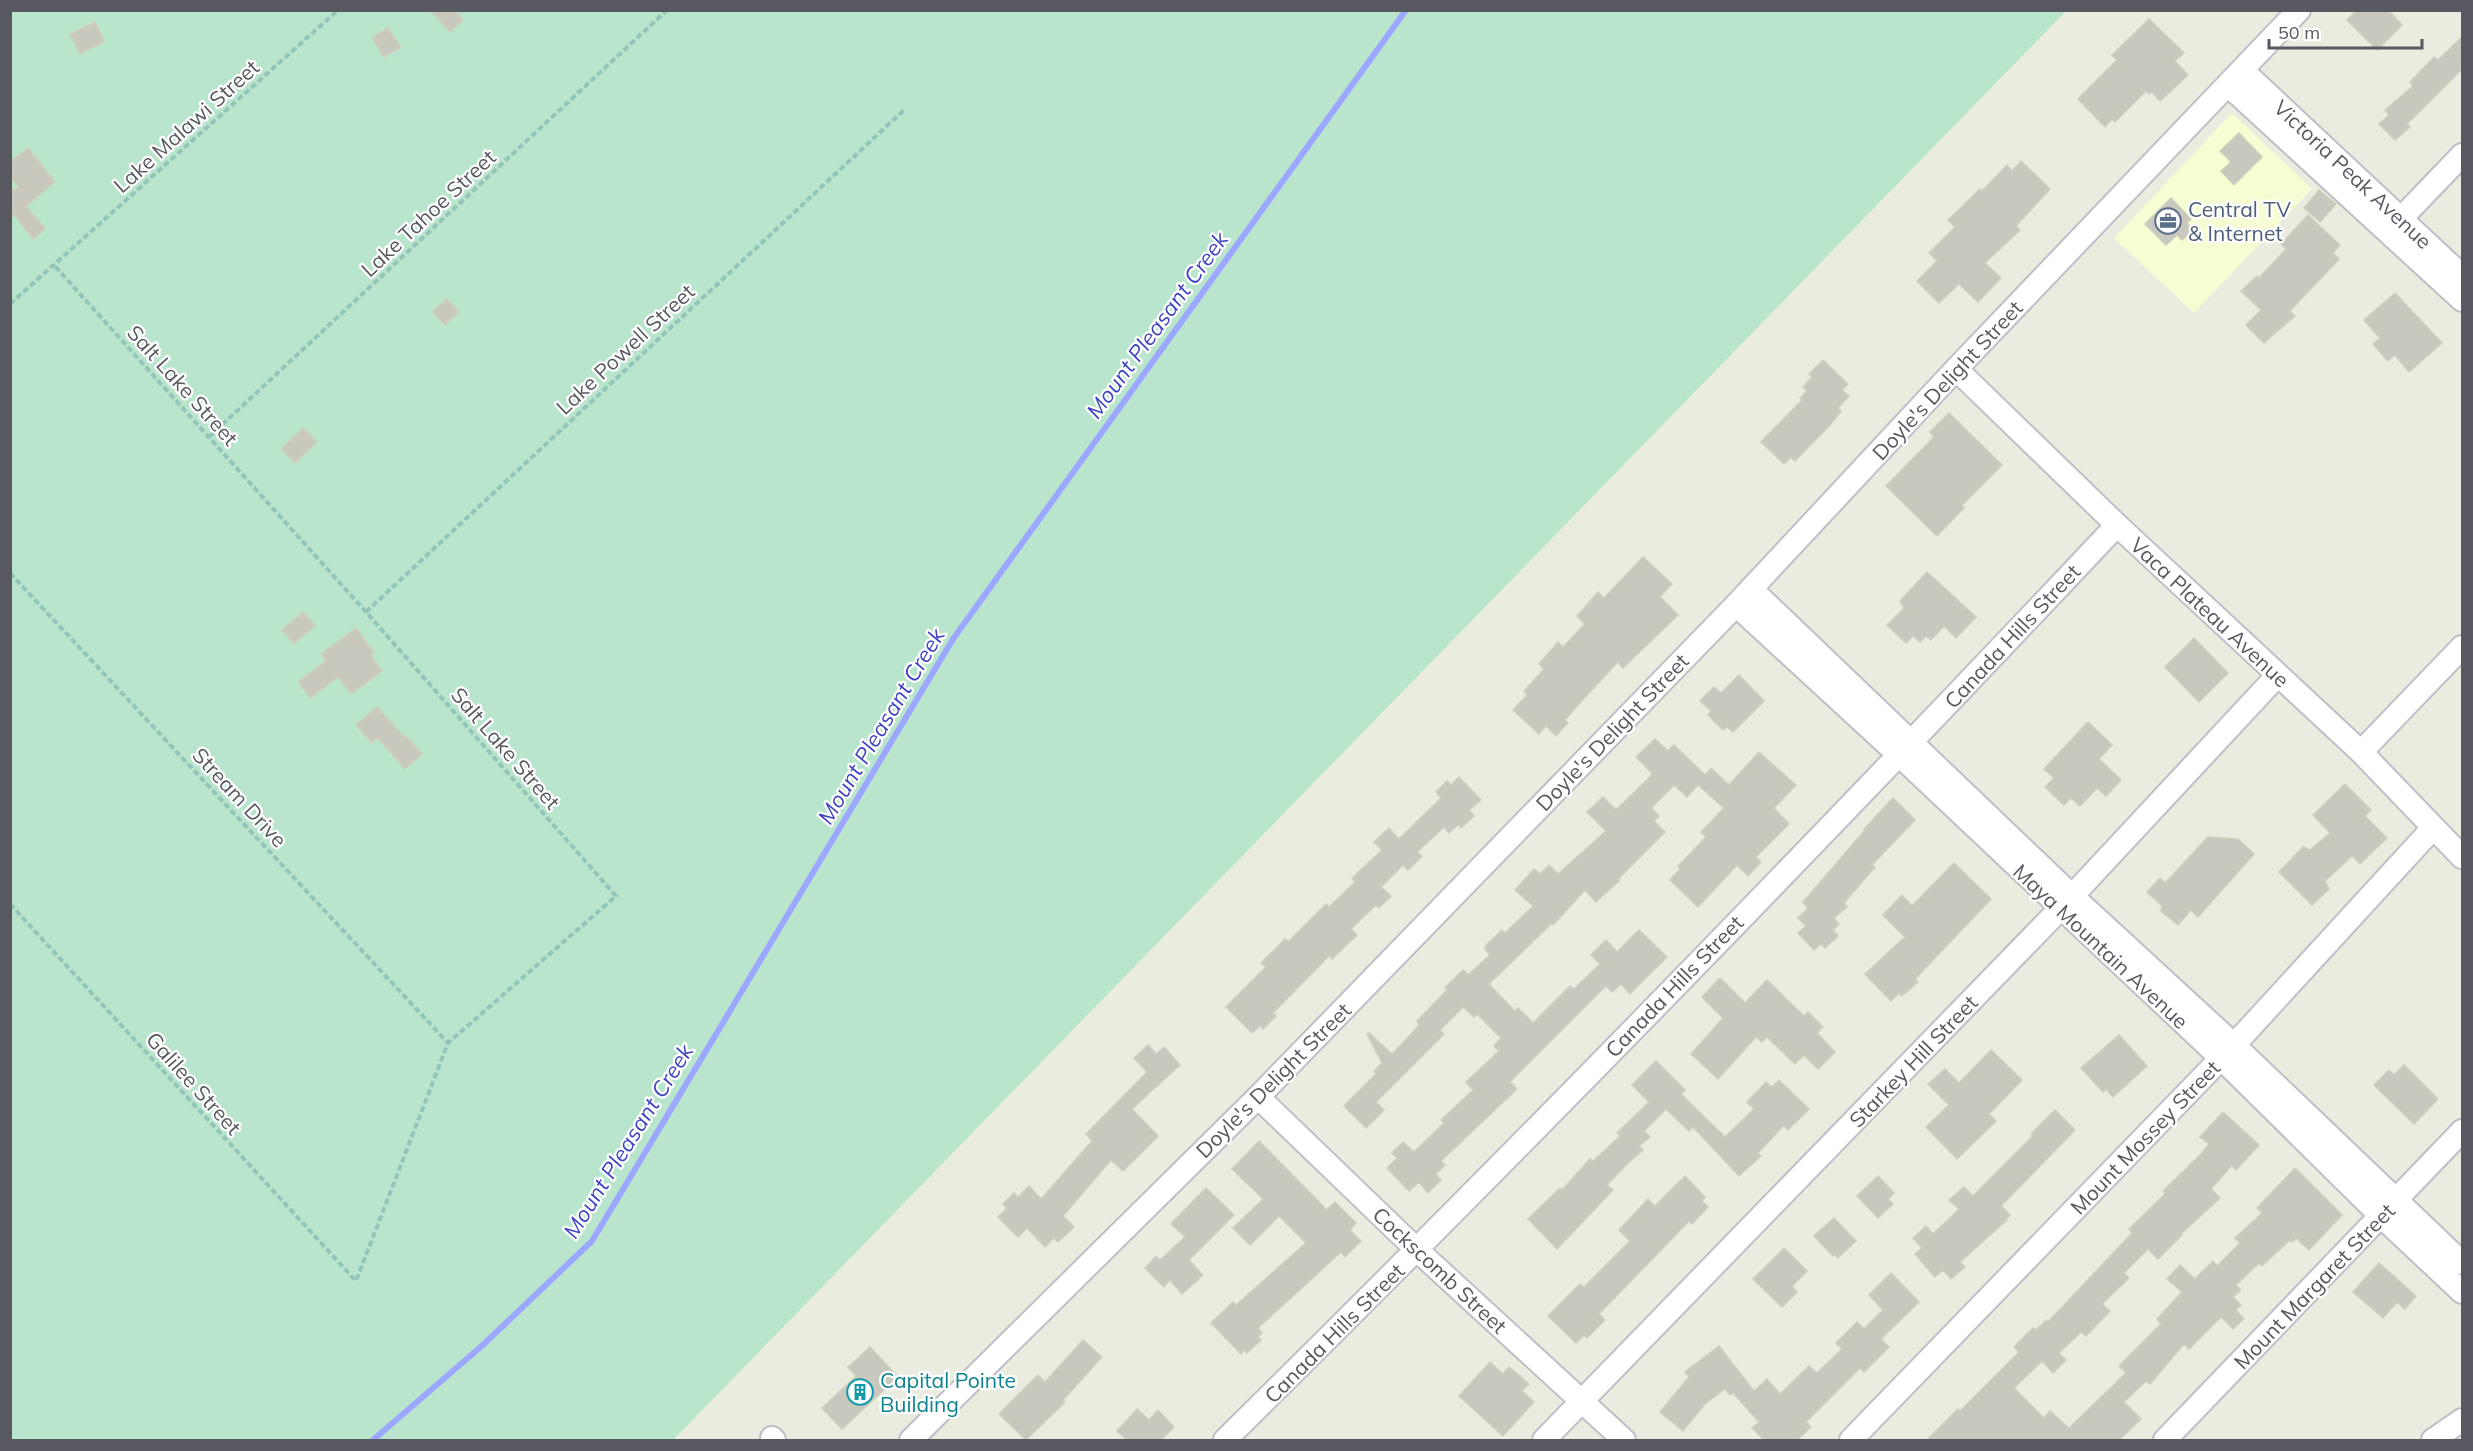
<svg xmlns="http://www.w3.org/2000/svg" width="2473" height="1451" font-family="Mulish,sans-serif">
<style>
.commercial{fill:#f5fed2}
.green{fill:#bae5cd}
.lines{fill:none;stroke-linecap:round;stroke-linejoin:round}
.stream{stroke:#9ca7ff;stroke-width:6}
.building{fill:#c8c8be;stroke:#ced0bd;stroke-width:1.5}
.minor-casing{stroke:#bfbec7;stroke-width:26}
.path{stroke:#93c5b8;stroke-width:4;stroke-dasharray:6 3;stroke-linecap:butt}
.minor{stroke:#fff;stroke-width:22}
.labels{text-anchor:middle;dominant-baseline:central;stroke-width:4.5;stroke-linejoin:round;paint-order:stroke}
.street-label{font-size:21px;fill:#585861;stroke:#fff}
.service-label{font-size:21px;fill:#4e5e75;stroke:#fff;text-anchor:start}
.culture-label{font-size:21px;fill:#0d838f;stroke:#fff;text-anchor:start}
.water-label{font-size:22px;font-style:italic;fill:#3d43c3;stroke:#fff}
</style>
<rect width="100%" height="100%" fill="#e9ecdf"/>
<path class="commercial" d="M2232,113L2312,189L2194,313L2114,238Z"/>
<path class="green" d="M10,11H2066L673,1440H11Z"/>
<g class="lines">
<path class="stream" d="M373,1440L484,1344L592,1241L953,639L1406,10"/>
</g>
<g class="building">
<path d="M430,10H455L463,20L450,32Z"/>
<path d="M2357,10H2388L2402,25L2377,50L2347,20Z"/>
<path d="M2149,19L2184,53L2175,61L2188,75L2160,101L2152,92L2149,94L2146,91L2115,122L2112,119L2105,127L2078,99L2117,60L2112,55Z"/>
<path d="M95,22L104,42L80,54L70,34Z"/>
<path d="M388,28L401,47L384,57L372,38Z"/>
<path d="M2463,36V68L2407,124L2410,127L2395,140L2379,124L2389,115L2385,110L2413,86L2410,82L2434,57L2438,60Z"/>
<path d="M2239,133L2262,157L2234,185L2221,171L2231,162L2220,151Z"/>
<path d="M28,148L55,182L26,206L45,229L33,239L14,215L10,218V186L14,191L19,187L10,177V162Z"/>
<path d="M2021,161L2050,189L2016,226L2020,230L1985,263L2001,278L1978,302L1959,284L1939,303L1917,281L1937,261L1929,253L1955,227L1948,220L1980,189L1982,191L2007,165L2012,171Z"/>
<path d="M2319,190L2336,204L2320,222L2304,208Z"/>
<path d="M2171,198L2191,219L2187,223L2193,230L2182,240L2177,235L2166,245L2145,224Z"/>
<path d="M2308,215L2340,245L2333,253L2339,259L2290,311L2295,316L2264,343L2246,325L2261,310L2241,291L2257,276L2259,278L2286,249L2281,244Z"/>
<path d="M2395,293L2442,343L2409,372L2395,355L2388,361L2373,344L2380,338L2364,320Z"/>
<path d="M447,299L459,312L445,325L432,312Z"/>
<path d="M1823,360L1848,384L1842,390L1849,396L1838,408L1841,411L1830,425L1795,461L1791,457L1784,464L1761,442L1802,400L1800,398L1807,391L1803,387L1812,377L1809,374Z"/>
<path d="M1949,413L2002,465L1962,505L1964,508L1937,536L1886,486L1934,437L1930,432Z"/>
<path d="M303,428L317,442L295,463L281,449Z"/>
<path d="M1643,557L1672,584L1660,597L1678,615L1623,668L1618,662L1577,706L1565,720L1568,723L1556,736L1546,726L1539,734L1513,710L1527,695L1524,691L1544,669L1539,664L1558,642L1563,647L1585,624L1577,616L1598,592L1604,598Z"/>
<path d="M1927,572L1976,617L1956,638L1944,626L1931,640L1926,636L1920,642L1913,636L1906,643L1887,625L1904,608L1900,601Z"/>
<path d="M303,612L315,625L294,644L282,630Z"/>
<path d="M356,628L374,653L371,656L382,671L351,694L338,677L310,698L298,682L326,661L321,654Z"/>
<path d="M2194,638L2228,673L2199,702L2165,667Z"/>
<path d="M1739,675L1764,701L1733,732L1727,727L1723,730L1708,715L1711,711L1700,701L1714,687L1721,693Z"/>
<path d="M377,707L404,737L406,736L422,754L405,769L378,738L372,743L356,725Z"/>
<path d="M2088,722L2112,745L2099,759L2121,780L2106,796L2097,788L2080,806L2071,798L2064,805L2045,787L2054,778L2044,769Z"/>
<path d="M1655,739L1668,751L1674,745L1705,775L1711,768L1729,785L1759,752L1796,785L1774,808L1789,824L1756,857L1761,862L1748,876L1737,865L1698,907L1670,880L1680,869L1678,866L1706,837L1701,832L1724,808L1698,785L1687,797L1674,785L1651,808L1659,816L1654,821L1665,832L1618,879L1620,880L1596,902L1585,890L1553,925L1551,924L1489,984L1515,1011L1518,1008L1533,1023L1570,986L1574,989L1600,964L1591,955L1606,940L1617,952L1639,930L1667,957L1630,994L1621,984L1612,992L1606,986L1510,1082L1517,1089L1441,1161L1445,1165L1436,1174L1441,1180L1428,1193L1419,1182L1409,1191L1387,1168L1397,1158L1392,1153L1403,1142L1414,1152L1444,1123L1441,1120L1473,1090L1466,1082L1499,1051L1494,1046L1501,1038L1477,1014L1474,1017L1463,1007L1440,1030L1444,1034L1376,1102L1384,1110L1366,1128L1344,1106L1376,1074L1374,1071L1382,1063L1367,1034L1369,1033L1392,1054L1413,1032L1419,1025L1417,1021L1447,990L1445,988L1463,970L1468,975L1490,955L1485,949L1487,947L1485,946L1502,930L1505,933L1533,906L1515,890L1534,869L1540,874L1549,865L1558,874L1606,831L1587,812L1603,797L1616,810L1650,777L1652,773L1636,757Z"/>
<path d="M1459,777L1481,800L1469,810L1474,816L1461,828L1458,825L1449,833L1444,827L1417,852L1422,856L1408,870L1403,865L1381,887L1391,896L1379,908L1376,905L1351,929L1357,935L1332,959L1329,956L1273,1013L1276,1016L1263,1029L1260,1026L1252,1033L1226,1007L1266,967L1261,963L1285,939L1288,942L1326,904L1329,907L1355,882L1352,878L1382,850L1374,842L1389,828L1399,839L1441,798L1436,792L1447,781L1451,785Z"/>
<path d="M2345,784L2371,810L2365,816L2387,838L2360,864L2352,856L2325,881L2329,889L2312,905L2279,872L2303,847L2310,850L2330,833L2313,815Z"/>
<path d="M1893,798L1915,820L1872,865L1875,867L1844,903L1847,907L1834,918L1839,924L1833,930L1838,936L1825,948L1821,944L1814,950L1798,933L1806,926L1798,918L1808,908L1803,902L1865,830L1864,829Z"/>
<path d="M2208,837L2238,839L2254,854L2198,917L2191,910L2178,925L2161,911L2162,906L2147,892L2160,878L2165,883Z"/>
<path d="M1954,863L1991,899L1915,979L1918,982L1902,996L1899,993L1891,1001L1865,974L1905,937L1883,915L1902,895L1912,906Z"/>
<path d="M1720,978L1745,1003L1767,980L1804,1016L1808,1012L1823,1027L1817,1033L1835,1052L1818,1069L1804,1055L1795,1064L1767,1037L1762,1042L1756,1037L1718,1079L1691,1054L1723,1018L1702,997Z"/>
<path d="M2119,1035L2147,1066L2113,1097L2106,1089L2103,1092L2081,1068Z"/>
<path d="M1148,1045L1156,1054L1164,1047L1180,1065L1132,1109L1158,1136L1123,1171L1111,1160L1063,1216L1074,1227L1058,1242L1054,1238L1045,1247L1027,1228L1018,1237L998,1217L1007,1208L1003,1204L1014,1193L1018,1197L1029,1186L1041,1199L1092,1141L1086,1134L1147,1072L1134,1058Z"/>
<path d="M1991,1050L2022,1080L1989,1114L1996,1121L1957,1159L1926,1127L1949,1105L1928,1084L1945,1069L1959,1083Z"/>
<path d="M1656,1061L1685,1090L1681,1094L1725,1137L1754,1109L1747,1102L1766,1082L1772,1087L1779,1080L1809,1109L1788,1130L1784,1125L1758,1153L1761,1156L1739,1176L1693,1127L1689,1131L1666,1109L1644,1131L1650,1137L1639,1146L1643,1150L1629,1162L1607,1185L1613,1190L1557,1249L1528,1219L1560,1188L1562,1190L1590,1159L1593,1161L1620,1136L1617,1133L1649,1102L1632,1085Z"/>
<path d="M2404,1065L2438,1099L2414,1124L2374,1085L2389,1070L2394,1075Z"/>
<path d="M2055,1110L2075,1130L2001,1206L2010,1215L2006,1219L2007,1220L1960,1262L1965,1267L1951,1279L1943,1270L1935,1277L1915,1254L1922,1248L1913,1238L1926,1226L1933,1234L1959,1209L1949,1200L1964,1187L1973,1196L2033,1136L2031,1134Z"/>
<path d="M2223,1112L2259,1145L2236,1170L2232,1165L2211,1189L2220,1198L2181,1234L2182,1235L2158,1259L2148,1249L2124,1273L2129,1278L2102,1304L2110,1311L2086,1336L2081,1332L2059,1353L2066,1360L2053,1373L2042,1361L2014,1388L2044,1418L2050,1411L2069,1428L2126,1373L2119,1366L2161,1324L2157,1319L2182,1292L2167,1279L2180,1265L2195,1279L2213,1261L2217,1266L2240,1243L2235,1238L2262,1213L2257,1208L2295,1168L2342,1215L2309,1250L2296,1238L2292,1242L2290,1240L2262,1266L2259,1263L2236,1285L2241,1290L2233,1297L2241,1305L2236,1310L2244,1319L2233,1329L2221,1317L2189,1349L2184,1344L2150,1384L2146,1381L2124,1402L2141,1419L2119,1440H1927L1958,1409L1960,1411L2019,1352L2014,1347L2033,1328L2036,1330L2046,1320L2048,1322L2132,1233L2129,1229L2165,1194L2163,1191L2202,1153L2209,1144L2200,1137Z"/>
<path d="M1259,1141L1327,1210L1335,1202L1356,1223L1350,1230L1361,1241L1345,1257L1341,1252L1258,1328L1262,1333L1258,1337L1261,1340L1247,1353L1244,1350L1241,1354L1211,1323L1233,1302L1236,1305L1306,1243L1279,1216L1250,1245L1233,1228L1263,1199L1232,1169Z"/>
<path d="M1685,1176L1705,1197L1702,1201L1708,1207L1692,1224L1689,1221L1599,1314L1605,1320L1587,1338L1584,1335L1576,1343L1548,1316L1580,1284L1584,1287L1630,1241L1619,1230L1648,1199L1655,1206Z"/>
<path d="M1878,1176L1894,1193L1888,1199L1893,1204L1878,1218L1857,1196Z"/>
<path d="M1206,1188L1234,1215L1189,1260L1203,1275L1182,1294L1170,1280L1164,1287L1145,1268L1156,1256L1160,1260L1185,1237L1171,1224Z"/>
<path d="M1834,1218L1856,1241L1838,1258L1835,1254L1833,1256L1814,1236Z"/>
<path d="M1784,1248L1807,1271L1792,1286L1797,1292L1782,1307L1753,1279Z"/>
<path d="M2379,1263L2416,1296L2405,1309L2397,1302L2383,1318L2353,1292Z"/>
<path d="M1891,1273L1919,1302L1881,1339L1889,1347L1864,1372L1860,1368L1806,1422L1811,1427L1797,1440H1764L1752,1428L1759,1422L1733,1393L1730,1395L1725,1389L1705,1404L1683,1431L1660,1412L1689,1377L1685,1372L1719,1346L1754,1391L1767,1379L1780,1394L1809,1366L1817,1373L1842,1349L1836,1343L1857,1322L1864,1329L1883,1310L1869,1295Z"/>
<path d="M1083,1340L1102,1357L1063,1400L1065,1402L1026,1440L999,1414L1038,1375L1045,1382Z"/>
<path d="M870,1347L898,1377L842,1429L822,1408L856,1376L848,1367Z"/>
<path d="M1490,1362L1503,1374L1509,1367L1529,1384L1522,1391L1534,1402L1503,1436L1459,1396Z"/>
<path d="M1137,1409L1149,1420L1158,1410L1174,1427L1161,1440H1127L1117,1431Z"/>
</g>
<g class="lines">
<g class="minor-casing">
<g id="minor">
<path d="M2243,71L2462,276"/>
<path d="M2229,86L2462,300"/>
<path d="M2391,229L2462,155"/>
<path d="M1956,369L2117,525L2361,752L2462,857"/>
<path d="M1751,589L2072,896L2234,1045L2462,1263"/>
<path d="M1736,605L1899,755L2221,1058L2381,1216L2462,1292"/>
<path d="M2361,752L2462,647"/>
<path d="M1258,1097L1417,1250L1624,1440"/>
<path d="M772,1438L774,1440"/>
<path d="M911,1440L1258,1097L1736,605L1956,369L2299,10"/>
<path d="M1225,1440C1528,1141 1825,835 2117,525"/>
<path d="M1544,1440L2060,909L2277,676"/>
<path d="M1851,1440L2234,1045L2433,828"/>
<path d="M2165,1440L2462,1131"/>
<path d="M2433,1440L2462,1420"/>
</g>
</g>
<g class="path">
<path d="M10,304L338,10"/>
<path d="M209,437L667,10"/>
<path d="M10,573L448,1043"/>
<path d="M366,612L905,109"/>
<path d="M10,904L356,1281L448,1043L616,896L366,612L54,265"/>
</g>
<use href="#minor" class="minor"/>
</g>
<defs>
<g id="office-ring" transform="scale(1.35)"><circle r="9.5" fill="#fff" stroke="#5c6f8a" stroke-width="1.5"/><path d="M-6-3h4V-5.5h4V-3h4V5H-6ZM-1-4.5V-3h2v-1.5ZM-6 0V1H6V0Z" fill="#5c6f8a"/></g>
<g id="building-ring" transform="scale(1.35)"><circle r="9.5" fill="#fff" stroke="#0f9aa8" stroke-width="1.5"/><path d="M-4-6H4V6H1V3H-1V6H-4ZM-2.5-4.3h1.7v1.8h-1.7ZM.8-4.3h1.7v1.8H.8ZM-2.5-1h1.7V.8h-1.7ZM.8-1h1.7V.8H.8Z" fill="#0f9aa8"/></g>
</defs>
<g fill-rule="evenodd">
<use href="#office-ring" x="2168" y="221"/>
<use href="#building-ring" x="860" y="1392"/>
</g>
<g class="labels">
<g class="street-label">
<text transform="translate(186 126) rotate(-42)">Lake Malawi Street</text>
<text transform="translate(2353 174) rotate(43)">Victoria Peak Avenue</text>
<text transform="translate(428 213) rotate(-43)">Lake Tahoe Street</text>
<text transform="translate(625 349) rotate(-43)">Lake Powell Street</text>
<text transform="translate(1947 380) rotate(-47)">Doyle's Delight Street</text>
<text transform="translate(183 385) rotate(48)">Salt Lake Street</text>
<text transform="translate(2210 612) rotate(43)">Vaca Plateau Avenue</text>
<text transform="translate(2012 636) rotate(-47)">Canada Hills Street</text>
<text transform="translate(1612 732) rotate(-46)">Doyle's Delight Street</text>
<text transform="translate(506 748) rotate(49)">Salt Lake Street</text>
<text transform="translate(240 797) rotate(47)">Stream Drive</text>
<text transform="translate(2101 946) rotate(43)">Maya Mountain Avenue</text>
<text transform="translate(1674 986) rotate(-46)">Canada Hills Street</text>
<text transform="translate(1913 1061) rotate(-46)">Starkey Hill Street</text>
<text transform="translate(1273 1080) rotate(-45)">Doyle's Delight Street</text>
<text transform="translate(194 1083) rotate(48)">Galilee Street</text>
<text transform="translate(2145 1137) rotate(-46)">Mount Mossey Street</text>
<text transform="translate(1440 1270) rotate(43)">Cockscomb Street</text>
<text transform="translate(2314 1286) rotate(-46)">Mount Margaret Street</text>
<text transform="translate(1334 1333) rotate(-45)">Canada Hills Street</text>
</g>
<g class="service-label">
<text x="2188" y="209">Central TV<tspan x="2188" dy="24">&amp; Internet</tspan></text>
</g>
<g class="culture-label">
<text x="880" y="1380">Capital Pointe<tspan x="880" dy="24">Building</tspan></text>
</g>
<g class="water-label">
<text transform="translate(1157 325) rotate(-54)">Mount Pleasant Creek</text>
<text transform="translate(881 726) rotate(-59)">Mount Pleasant Creek</text>
<text transform="translate(628 1141) rotate(-58)">Mount Pleasant Creek</text>
</g>
</g>
<rect width="2473" height="1451" fill="none" stroke="#585861" stroke-width="24"/>
<path d="M2269 39v9h153v-9" fill="none" stroke="#585861" stroke-width="3"/>
<text x="2278" y="39" font-size="18" fill="#585861" stroke="#ffffff" stroke-width="4.5" paint-order="stroke">50 m</text>
</svg>
